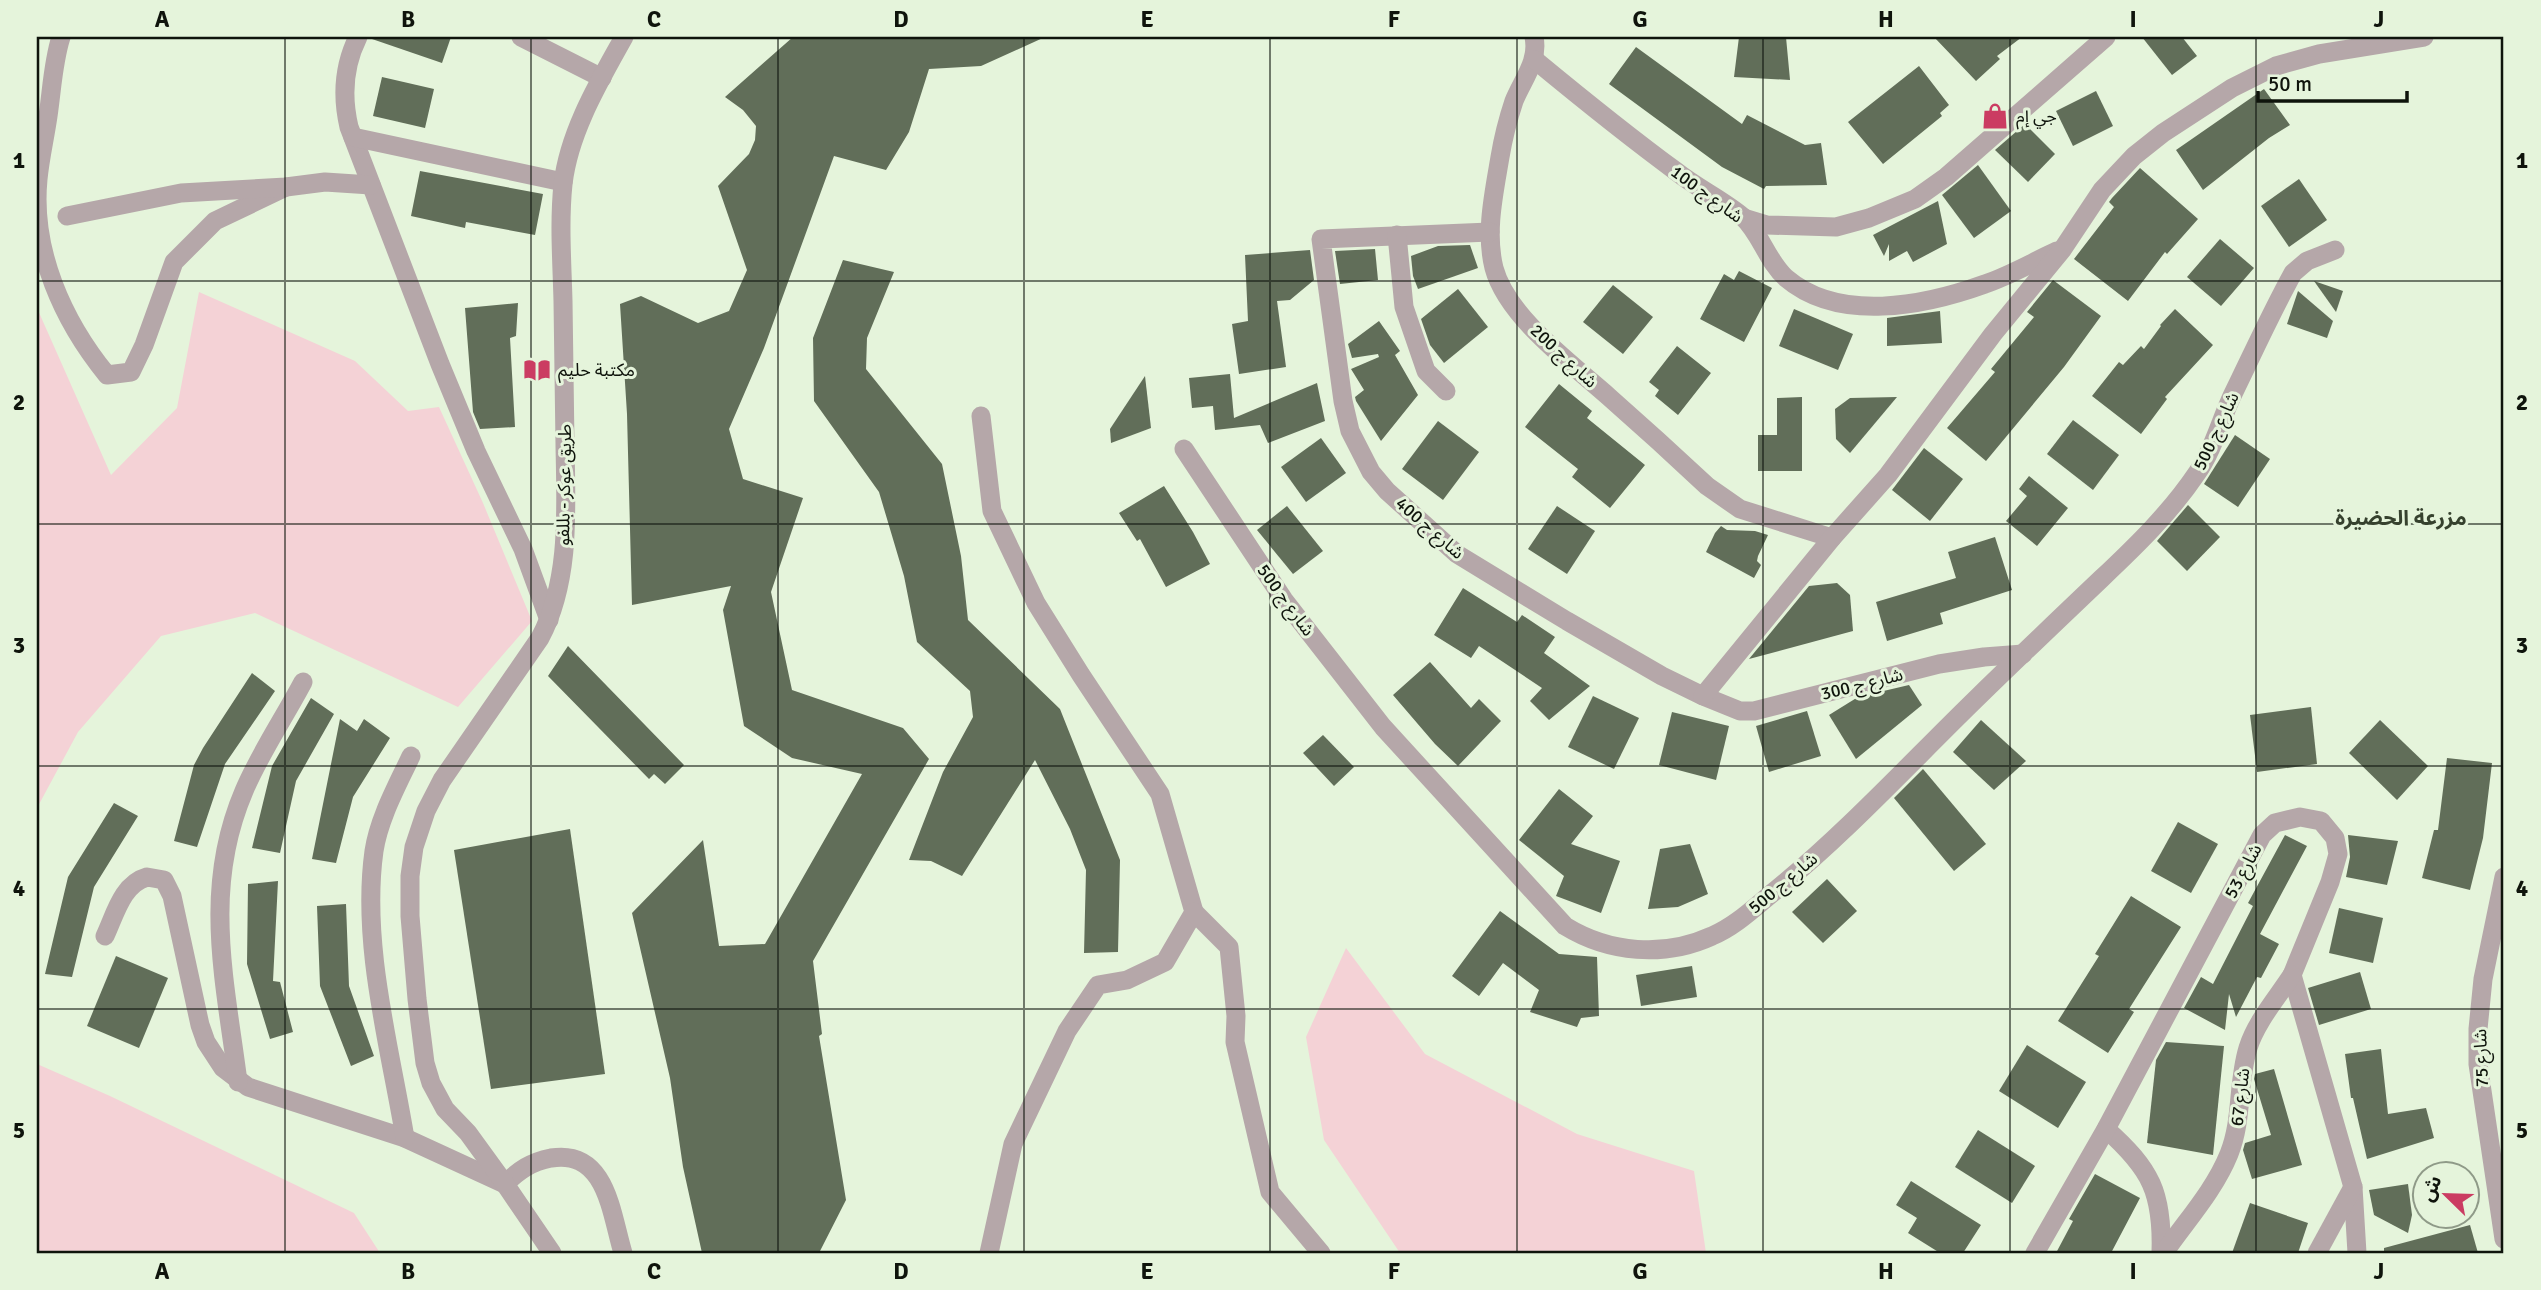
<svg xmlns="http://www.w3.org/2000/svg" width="2541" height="1290" font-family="Signika,'Noto Sans Arabic',sans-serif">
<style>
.green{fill:#f4d2d6}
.building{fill:#616e59}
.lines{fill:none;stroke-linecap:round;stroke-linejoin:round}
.minor{stroke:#b5a7a9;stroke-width:19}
.grid{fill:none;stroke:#0f140c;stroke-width:2;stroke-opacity:0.55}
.labels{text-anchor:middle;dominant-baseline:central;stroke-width:6;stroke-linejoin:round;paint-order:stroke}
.poi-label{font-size:18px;fill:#0f140c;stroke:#e5f4db;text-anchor:start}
.street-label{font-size:18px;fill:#0f140c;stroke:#e5f4db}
.quarter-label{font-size:21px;font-weight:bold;fill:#36412e;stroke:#e5f4db}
.neatline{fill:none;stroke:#0f140c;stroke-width:2.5}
.grid-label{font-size:23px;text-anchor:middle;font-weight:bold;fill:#0f140c}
</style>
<rect width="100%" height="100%" fill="#e5f4db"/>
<g class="green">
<path d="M199,292L355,361L408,411L439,407L483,503L532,621L458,707L255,613L161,636L78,732L37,808V308L111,475L177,408Z"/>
<path d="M1346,948L1425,1054L1577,1134L1694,1171L1706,1253H1400L1324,1140L1306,1037Z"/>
<path d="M37,1064L110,1096L354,1213L380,1253H37Z"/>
</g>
<g class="building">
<path d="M373,37H451L442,63L372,39Z"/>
<path d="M793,37H1045L981,66L929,69L909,132L886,170L834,156L764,348L729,429L743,479L803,498L771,592L792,690L903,728L929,759L813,961L822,1034L819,1036L846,1200L819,1253H702L683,1167L670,1078L632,913L703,840L719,946L765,944L862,774L792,758L744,726L723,610L731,586L632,605L627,414L620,304L641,296L698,323L729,311L747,270L718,186L749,154L755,140L756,126L743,110L725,97Z"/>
<path d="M1739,37H1786L1790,80L1734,77Z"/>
<path d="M1934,37H2022L1997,56L2000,59L1976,81Z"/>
<path d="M2142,37H2182L2197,56L2172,75Z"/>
<path d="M1636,47L1742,124L1747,115L1805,145L1821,143L1827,185L1766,186L1764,189L1722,167L1609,84Z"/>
<path d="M1919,66L1949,105L1940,113L1942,116L1883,164L1848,122Z"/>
<path d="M382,77L434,89L425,128L373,116Z"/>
<path d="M2264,89L2290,125L2269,138L2203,190L2176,150Z"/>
<path d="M2096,91L2113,126L2073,146L2056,111Z"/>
<path d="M2025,124L2055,154L2028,182L1995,150Z"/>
<path d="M1978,165L2011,211L1974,238L1942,195Z"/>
<path d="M2140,168L2198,219L2167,254L2165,252L2128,301L2074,259L2114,207L2109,202L2112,198Z"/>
<path d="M420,171L543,194L535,235L466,222L465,228L411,216Z"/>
<path d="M2299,179L2327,220L2289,247L2261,206Z"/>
<path d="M1938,201L1947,244L1913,262L1907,251L1889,261V244L1884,256L1873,235Z"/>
<path d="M2220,239L2254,268L2221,306L2187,277Z"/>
<path d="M1470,245L1478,268L1418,289L1413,276L1411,256L1438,246Z"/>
<path d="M1375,249L1378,280L1340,284L1335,251Z"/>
<path d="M1310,250L1314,280L1290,300L1277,301L1286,367L1239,374L1232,324L1248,321L1245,255Z"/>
<path d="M843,260L894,272L867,338L866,369L942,464L961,556L968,620L1060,709L1120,860L1118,952L1084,953L1086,870L1070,829L1035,760L962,876L931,861L909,860L943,772L973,717L970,691L917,642L904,576L879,492L814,401L813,338Z"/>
<path d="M1739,271L1772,288L1744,342L1700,319L1724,274L1734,280Z"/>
<path d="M2053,280L2101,316L2064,367L1986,461L1947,428L1995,372L1991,369L2034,317L2027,312Z"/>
<path d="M2314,281L2343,291L2336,312Z"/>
<path d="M1613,285L1653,317L1623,354L1583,322Z"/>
<path d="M1458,289L1488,327L1444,363L1430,345L1421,319Z"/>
<path d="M2298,291L2333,321L2327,338L2287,324Z"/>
<path d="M518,303L516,336L510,338L515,427L480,429L473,412L465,308Z"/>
<path d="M1794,309L1853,334L1838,370L1779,346Z"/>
<path d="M2175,309L2213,345L2165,397L2167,399L2141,434L2092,396L2119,362L2123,365L2141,346L2144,349L2161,326L2160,325Z"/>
<path d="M1940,311L1942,343L1887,346V318Z"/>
<path d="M1379,321L1400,351L1395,355L1418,395L1381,441L1356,401L1355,397L1364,390L1351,369L1379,357L1378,354L1352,358L1348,344Z"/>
<path d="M1677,346L1711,373L1678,415L1655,396L1659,390L1649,382Z"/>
<path d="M1230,374L1234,418L1317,383L1325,421L1268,443L1260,425L1215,430L1213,406L1192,408L1189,378Z"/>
<path d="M1145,376L1151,428L1111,443L1110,429Z"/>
<path d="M1559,384L1592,411L1587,418L1645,465L1610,508L1572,477L1578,469L1525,427Z"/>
<path d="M1802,397V471H1758V435H1777V398Z"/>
<path d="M1897,397L1850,453L1836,439L1835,409L1850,398Z"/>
<path d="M2073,420L2119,455L2093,490L2047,454Z"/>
<path d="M1438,421L1479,452L1443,500L1402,469Z"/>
<path d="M2235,435L2270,459L2238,507L2204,484Z"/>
<path d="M1321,438L1346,473L1306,502L1281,467Z"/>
<path d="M1924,448L1963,479L1930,521L1892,490Z"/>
<path d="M2029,476L2068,508L2037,546L2006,521L2027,496L2019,489Z"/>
<path d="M1164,486L1193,532L1210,564L1166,587L1140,539L1137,541L1119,513Z"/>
<path d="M2188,505L2220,537L2187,571L2157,541Z"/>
<path d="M1287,506L1323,551L1293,574L1257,530Z"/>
<path d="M1557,506L1595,531L1567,574L1528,549Z"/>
<path d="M1721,526L1727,530L1755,531L1768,535L1758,556L1757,561L1761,565L1754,578L1706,552L1715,533Z"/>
<path d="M1995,537L2012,590L1940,613L1943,624L1887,641L1876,602L1956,578L1948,552Z"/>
<path d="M1837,583L1850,595L1853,631L1749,659L1809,586Z"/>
<path d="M1463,588L1517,622L1522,615L1555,637L1544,653L1590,686L1549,720L1530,701L1542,688L1479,646L1471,658L1434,635Z"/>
<path d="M568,646L684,765L665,784L654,774L649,779L548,676Z"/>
<path d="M1430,662L1471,708L1479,699L1501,721L1458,766L1435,744L1393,695Z"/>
<path d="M252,673L275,691L225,764L197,847L174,841L194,765L203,748Z"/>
<path d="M1909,685L1922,705L1856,759L1829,715L1858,697Z"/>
<path d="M1593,696L1639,718L1614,769L1568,747Z"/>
<path d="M311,698L334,714L296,781L280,853L252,848L272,766Z"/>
<path d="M2311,707L2317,764L2257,772L2250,715Z"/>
<path d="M1807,711L1821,756L1769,772L1756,726Z"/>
<path d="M1672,712L1729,726L1716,780L1659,765Z"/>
<path d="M340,719L357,731L364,719L390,738L353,797L336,863L312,859Z"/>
<path d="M1981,720L2026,761L1994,790L1953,752Z"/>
<path d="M2380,720L2428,766L2397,800L2349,753Z"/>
<path d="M1323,735L1354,767L1334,786L1303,753Z"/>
<path d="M2447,758L2492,763L2483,838L2470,890L2422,878L2434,830H2438Z"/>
<path d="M1923,769L1986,844L1954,871L1894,798Z"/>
<path d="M1559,789L1593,816L1571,844L1620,861L1601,913L1556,896L1564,876L1519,840Z"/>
<path d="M114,803L138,816L94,887L72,977L45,974L68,877Z"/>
<path d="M2178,822L2218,844L2191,893L2151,871Z"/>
<path d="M570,829L605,1074L491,1089L454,850Z"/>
<path d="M2285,835L2307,846L2260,934L2279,944L2261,978L2257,977L2236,1017L2229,994L2225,1030L2184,1008L2201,977L2213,984L2253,906L2248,903Z"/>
<path d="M2348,835L2398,841L2387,885L2346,877L2350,857Z"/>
<path d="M1690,844L1708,894L1678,907L1648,909L1660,849Z"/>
<path d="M1827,879L1857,911L1823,943L1792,912Z"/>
<path d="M278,881L273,981L280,982L293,1032L270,1039L247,964L248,884Z"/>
<path d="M2131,896L2181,927L2129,1009L2134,1012L2108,1053L2058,1021L2099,956L2095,954Z"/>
<path d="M346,904L349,986L374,1056L351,1066L320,986L317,906Z"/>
<path d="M2339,908L2383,918L2373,963L2329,953Z"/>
<path d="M1500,911L1559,954L1597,957L1599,1016L1581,1018L1577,1027L1530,1012L1539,990L1503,963L1479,996L1452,976Z"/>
<path d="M116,956L168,978L139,1048L87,1026Z"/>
<path d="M1692,966L1697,997L1641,1006L1636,975Z"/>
<path d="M2360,972L2371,1009L2319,1025L2308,988Z"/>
<path d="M2166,1042L2224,1046L2213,1155L2147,1143L2156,1060Z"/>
<path d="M2027,1045L2086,1082L2058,1128L1999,1091Z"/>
<path d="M2381,1049L2388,1114L2426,1108L2434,1138L2367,1159L2353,1098H2351L2345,1054Z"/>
<path d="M2274,1069L2302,1165L2252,1179L2243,1150L2245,1143L2271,1135L2254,1079L2255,1074Z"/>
<path d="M1978,1130L2035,1166L2012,1203L1955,1167Z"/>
<path d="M2095,1174L2140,1198L2111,1253H2056L2073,1221L2069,1219Z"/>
<path d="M1911,1181L1981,1225L1963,1253H1940L1908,1233L1917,1218L1896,1205Z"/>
<path d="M2408,1184L2412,1215L2408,1233L2374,1215L2369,1190Z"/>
<path d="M2250,1203L2308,1223L2298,1253H2232Z"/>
<path d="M2470,1225L2478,1253H2384V1248Z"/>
</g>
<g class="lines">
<g class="minor">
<path d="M61,37C53,62 52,89 48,116C45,137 40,158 38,179C31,251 63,321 107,375L131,372L144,345L174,262L215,221L286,187"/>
<path d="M358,37C344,65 342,97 349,127L440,364L476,451L523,549L549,620"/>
<path d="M521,37L602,78"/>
<path d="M1534,37C1539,61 1523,79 1514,101C1508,119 1503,139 1500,157C1494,193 1485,232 1494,268C1507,317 1572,364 1609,397C1642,426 1675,456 1707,486L1740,509L1832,538"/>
<path d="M1535,60C1581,98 1628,136 1677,172C1697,188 1723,200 1743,217C1761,234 1767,261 1786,278C1839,323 1924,306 1985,284C2009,276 2033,262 2057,251"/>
<path d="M353,137L563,182"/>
<path d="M67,216L181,193L286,187L325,182L371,185"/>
<path d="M1744,218L1767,225L1836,227L1869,218L1915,199L1946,177L2106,37"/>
<path d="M1490,232L1321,239L1343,401L1350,431L1371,472L1387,491L1457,554L1567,621L1662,676L1703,696L1740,711H1754L1939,664L1984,657L2023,654"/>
<path d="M1397,235L1404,307L1426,371L1446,391"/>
<path d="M981,416L992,511L1036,603L1081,675L1160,794L1194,912L1165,962L1127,980L1098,985L1067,1031L1013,1144L989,1253"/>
<path d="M1184,449L1284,600L1383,727L1565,926C1609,953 1664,958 1712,936C1736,926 1756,906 1776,890C1849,830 1912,761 1979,696C2019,657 2060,618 2101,579C2136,546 2170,513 2197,473C2213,450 2220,422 2232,396C2252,355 2271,313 2293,273L2307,261L2335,250"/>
<path d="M1703,696L1832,538L1888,475L1993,334L2062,250L2102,190L2134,156L2163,133L2232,88L2276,66L2319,54L2424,37"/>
<path d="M2504,877L2483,979L2478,1029V1064L2504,1239"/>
<path d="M1194,912L1229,947L1236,1016L1235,1042L1270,1192L1321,1253"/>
<path d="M105,936C115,915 122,884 147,877L164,880L172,896L200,1025L206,1042L223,1068L248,1087L405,1138L505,1184C519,1170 531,1162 551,1158C607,1149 611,1214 623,1253"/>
<path d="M238,1082C225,980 202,889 244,791C260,753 284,718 303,682"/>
<path d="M2106,1129C2151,1169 2163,1193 2161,1253"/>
<path d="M405,1138C390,1047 361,944 374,851C379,818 397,786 411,756"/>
<path d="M552,1253L505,1184L468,1133L445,1109L431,1083L425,1063L417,999L410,916V876L414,847L426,811L442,780L540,638C571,580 566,508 565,445C564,397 564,349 563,301C562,262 559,223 563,184C569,132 599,82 624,37"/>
<path d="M2035,1253L2106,1129L2262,835L2275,823L2300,817L2321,821L2335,838L2338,854L2330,882L2292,975L2353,1187L2357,1253"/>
<path d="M2164,1253C2186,1221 2214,1191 2229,1154C2243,1119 2237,1084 2248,1048C2256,1022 2277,998 2292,975"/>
<path d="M2317,1253L2353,1187"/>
</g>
</g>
<path class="grid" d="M285,37V1253M531,37V1253M778,37V1253M1024,37V1253M1270,37V1253M1517,37V1253M1763,37V1253M2010,37V1253M2256,37V1253M37,281H2504M37,524H2504M37,766H2504M37,1009H2504"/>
<defs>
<g id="shop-bare" transform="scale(2.1)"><path d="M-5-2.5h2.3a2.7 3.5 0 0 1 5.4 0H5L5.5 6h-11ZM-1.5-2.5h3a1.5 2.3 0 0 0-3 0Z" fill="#cb3c62" stroke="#e5f4db" stroke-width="2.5" paint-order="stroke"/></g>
<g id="library-bare" transform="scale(2.1)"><path d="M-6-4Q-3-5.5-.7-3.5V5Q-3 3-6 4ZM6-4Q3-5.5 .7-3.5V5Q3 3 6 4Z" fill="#cb3c62" stroke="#e5f4db" stroke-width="2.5" paint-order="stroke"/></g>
</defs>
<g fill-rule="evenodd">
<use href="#shop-bare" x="1995" y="116"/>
<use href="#library-bare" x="537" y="370"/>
</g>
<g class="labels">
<g class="poi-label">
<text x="2016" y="116">جي إم</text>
<text x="558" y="370">مكتبة حليم</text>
</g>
<g class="street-label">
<text transform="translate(1707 194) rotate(36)">شارع ج 100</text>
<text transform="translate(1564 356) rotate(43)">شارع ج 200</text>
<text transform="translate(2216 431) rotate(-65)">شارع ج 500</text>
<text transform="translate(564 485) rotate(-89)">طريق عوكر - بللفو</text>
<text transform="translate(1430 528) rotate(41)">شارع ج 400</text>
<text transform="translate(1286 600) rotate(54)">شارع ج 500</text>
<text transform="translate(1862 684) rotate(-14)">شارع ج 300</text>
<text transform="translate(2243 871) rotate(-62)">شارع 53</text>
<text transform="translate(1783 883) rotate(-40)">شارع ج 500</text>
<text transform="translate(2481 1058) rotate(-92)">شارع 75</text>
<text transform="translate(2240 1097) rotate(-83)">شارع 67</text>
</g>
<g class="quarter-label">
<text x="2401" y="518">مزرعة الحضيرة</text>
</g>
</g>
<rect width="2541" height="1290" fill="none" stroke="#e5f4db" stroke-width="77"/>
<g transform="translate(2446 1195) rotate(293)"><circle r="33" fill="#e5f4db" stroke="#8f9a88" stroke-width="2"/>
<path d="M0-5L12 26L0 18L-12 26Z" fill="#cb3c62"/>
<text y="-10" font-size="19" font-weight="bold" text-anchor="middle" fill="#0f140c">ش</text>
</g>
<path d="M2258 91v10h149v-10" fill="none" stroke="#0f140c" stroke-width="3.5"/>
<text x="2268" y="91" font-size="21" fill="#0f140c" stroke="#e5f4db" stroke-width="5" paint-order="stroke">50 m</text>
<rect x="38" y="38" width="2464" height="1214" class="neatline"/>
<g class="grid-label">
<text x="162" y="27">A</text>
<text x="408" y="27">B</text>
<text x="654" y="27">C</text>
<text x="901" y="27">D</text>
<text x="1147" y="27">E</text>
<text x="1394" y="27">F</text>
<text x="1640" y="27">G</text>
<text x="1886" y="27">H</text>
<text x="2133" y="27">I</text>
<text x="2379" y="27">J</text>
<text x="19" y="168">1</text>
<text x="2522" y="168">1</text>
<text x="19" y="410">2</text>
<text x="2522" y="410">2</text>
<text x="19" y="653">3</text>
<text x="2522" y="653">3</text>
<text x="19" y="896">4</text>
<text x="2522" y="896">4</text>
<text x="19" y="1138">5</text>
<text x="2522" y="1138">5</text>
<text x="162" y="1279">A</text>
<text x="408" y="1279">B</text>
<text x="654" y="1279">C</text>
<text x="901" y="1279">D</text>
<text x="1147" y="1279">E</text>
<text x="1394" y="1279">F</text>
<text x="1640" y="1279">G</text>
<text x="1886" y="1279">H</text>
<text x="2133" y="1279">I</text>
<text x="2379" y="1279">J</text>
</g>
</svg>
